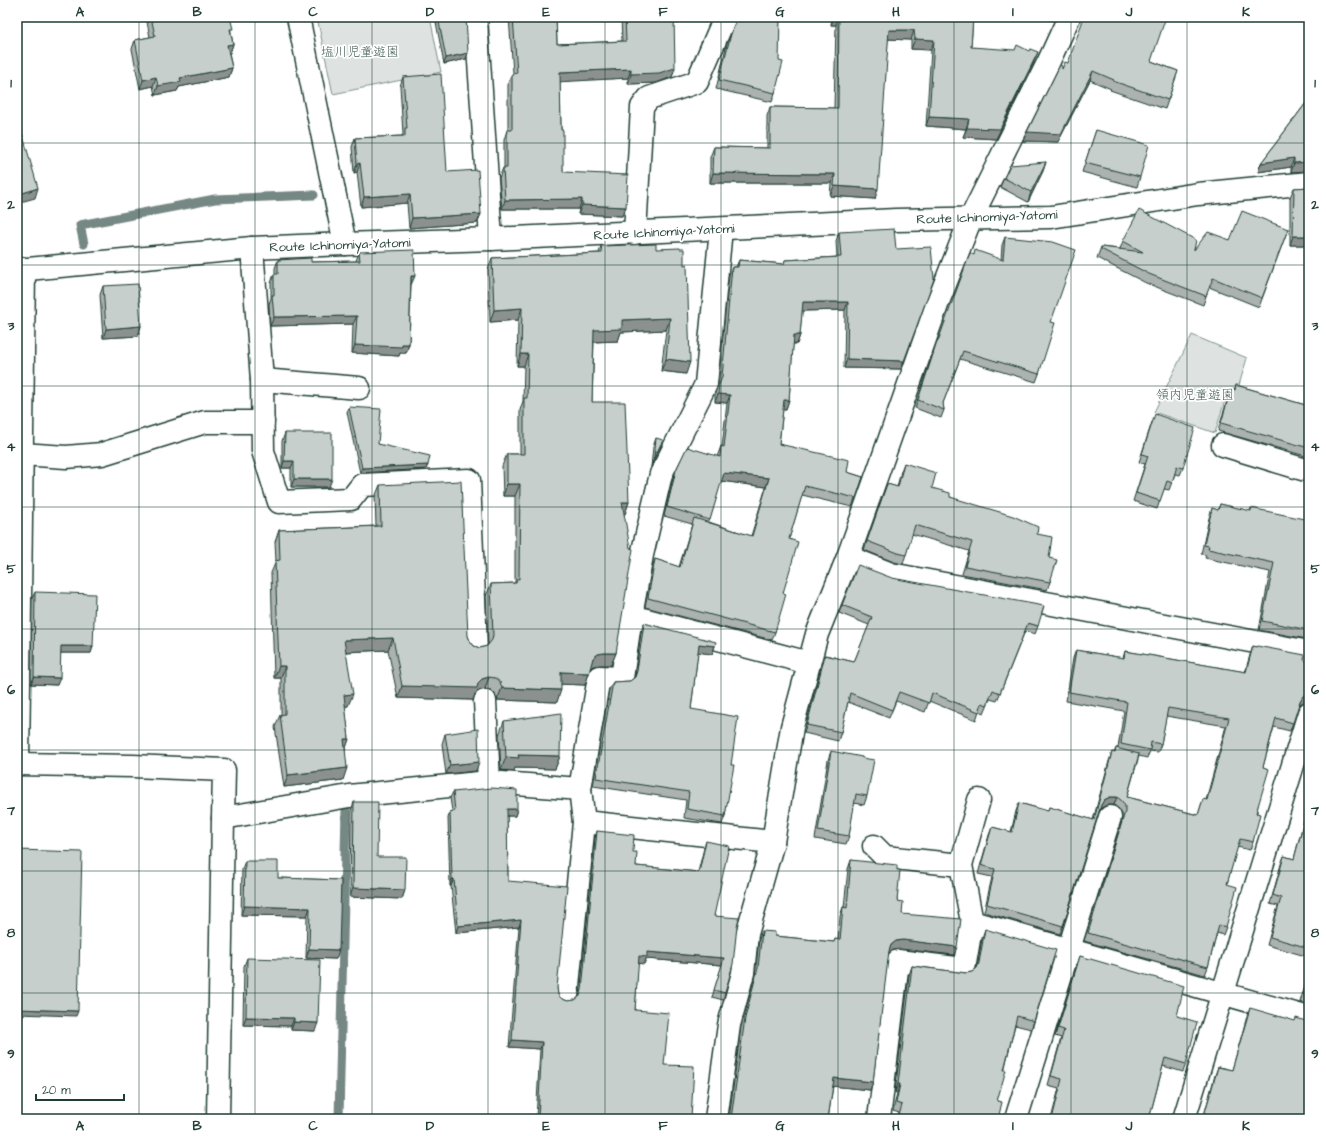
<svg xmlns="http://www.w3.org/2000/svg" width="1326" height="1136" font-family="'Architects Daughter','Klee One',sans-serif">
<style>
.park{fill:#dee3e2;stroke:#7e908b}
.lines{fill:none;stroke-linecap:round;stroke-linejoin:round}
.stream{stroke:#758883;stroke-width:9}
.minor-casing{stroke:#1f3d34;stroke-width:25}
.major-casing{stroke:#1f3d34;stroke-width:25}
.minor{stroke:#fff;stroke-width:22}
.major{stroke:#fff;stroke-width:22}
.wall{fill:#abb2af;stroke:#1f3d34;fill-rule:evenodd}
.shaded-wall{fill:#8b918f;stroke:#1f3d34}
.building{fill:#c7cfcc;stroke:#1f3d34}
.grid{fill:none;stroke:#1f3d34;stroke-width:1;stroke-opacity:0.55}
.labels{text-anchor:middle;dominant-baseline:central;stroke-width:3.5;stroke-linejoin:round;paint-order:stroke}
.park-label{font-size:13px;fill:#455e57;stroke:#fff}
.street-label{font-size:13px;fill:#1f3d34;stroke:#fff}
.neatline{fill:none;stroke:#1f3d34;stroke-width:1.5}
.grid-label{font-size:13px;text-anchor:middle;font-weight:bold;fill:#1f3d34}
</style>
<rect width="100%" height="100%" fill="#fff"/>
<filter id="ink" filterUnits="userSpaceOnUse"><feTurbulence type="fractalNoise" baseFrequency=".025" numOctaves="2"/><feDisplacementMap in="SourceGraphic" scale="8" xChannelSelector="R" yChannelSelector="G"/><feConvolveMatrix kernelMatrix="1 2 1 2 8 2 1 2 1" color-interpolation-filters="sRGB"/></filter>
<g filter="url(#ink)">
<g class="park">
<path d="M317,17H430L441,72L333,94Z"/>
<path d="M1192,335L1247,358L1237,392L1228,390L1215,433L1154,412Z"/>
</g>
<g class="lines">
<g class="stream">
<path d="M84,244L80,225L215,199L314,195"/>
<path d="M339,1119L346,809"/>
</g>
<g class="minor-casing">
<g id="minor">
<path d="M298,17L345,244"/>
<path d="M476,17L491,239"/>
<path d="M635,233L642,107L649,98L697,82L725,17"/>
<path d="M252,248L262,380L263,451L279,502L351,499L362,485L469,480L476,647"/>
<path d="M262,380L359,388"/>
<path d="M1223,445L1309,471"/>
<path d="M22,454L66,457L102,454L205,422H263"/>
<path d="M848,557L891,574L1309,652"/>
<path d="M631,616L809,663"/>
<path d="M485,701L489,782"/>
<path d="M17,764L133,766L224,770L223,818L349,796L489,782L580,789L584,822L773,842"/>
<path d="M18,764L24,269"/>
<path d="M580,789L599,677L622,678L631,616L642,555L661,474L706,384L721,229"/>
<path d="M874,846L885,857L961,865"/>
<path d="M972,922L1309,1018"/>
<path d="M567,996L584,822"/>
<path d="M218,1119L223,818"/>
<path d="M716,1119L729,1025L743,973L747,934L773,842L792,727L817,634L848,557L938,302L971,218L1048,63L1069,17"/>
<path d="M879,1119L898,961L964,969L972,922L961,865L979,800"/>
<path d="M1016,1119L1110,817"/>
<path d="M1184,1119L1309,713"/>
</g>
</g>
<g class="major-casing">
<path id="major" d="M17,270L252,248L345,244L491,239L896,220L1051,217L1198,194L1309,183"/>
</g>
<use href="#minor" class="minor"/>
<use href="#major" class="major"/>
</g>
<g class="wall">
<path d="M146,17H230L231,33L233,44L230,53H229L232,68L229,77L179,87L177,91L155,95L153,86L140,89L132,49L135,40L150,37Z"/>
<path d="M435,17H466V59L444,64Z"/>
<path d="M509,17H556L557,44L622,41L621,17H674L672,77L656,83L628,84V78L560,81L561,130L563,172L626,207L622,216L578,214L579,209H502L499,178L503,168H504V140L507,130H508V83L512,74L513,73Z"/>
<path d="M737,17H780L775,93L772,102L716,89L727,43L737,20Z"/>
<path d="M832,17H973L971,47L1034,62L996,139L963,137L966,129L926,126L931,50L911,49V40L888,39L875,199L830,196L831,183H710V157L714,147L767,148V116L770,107L834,108L836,25H831Z"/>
<path d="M1151,61L1178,71L1165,109L1110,90L1111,89L1090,80L1058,142L1023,141L1062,69L1068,63Z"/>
<path d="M403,77L447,172L481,214L477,223L409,228L407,203L361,207L357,172L354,173L352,147L355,138L402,136L403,134L400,86Z"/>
<path d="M1309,99V171L1291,172V167L1258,172L1261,163Z"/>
<path d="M1096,130L1140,177L1137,187L1082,172Z"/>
<path d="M1046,162L1043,171L1028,202L1000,187L1004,178Z"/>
<path d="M1309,187V245H1290V197L1294,188Z"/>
<path d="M1288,229L1259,307L1209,287L1203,305L1146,283L1097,258L1101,247L1120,249L1123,241L1194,250L1230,240Z"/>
<path d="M839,232L901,369L844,368L845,310L802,311L800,335L797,344H793L789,400L786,409H783L779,444L847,472L863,477L852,507L802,495L789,539L783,593L775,632L772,640L645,607L652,568L655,559L679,567L692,524L664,516L673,478L676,470L717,457L721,446H722L727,403L715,402V393L718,385L729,275L732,267H736L739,260L784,264L785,260L837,257L836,241ZM721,481L766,487L751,536L709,522Z"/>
<path d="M1005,237L1051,322L1039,374L1036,382L960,359L943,403L944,410L941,418L915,408L935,347L938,341L974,255L1001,260L1002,245Z"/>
<path d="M601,246L656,249L686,374L661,371L666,330L621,332L618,341L594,342L592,402L629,502L625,514H624L616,653L611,665H600L593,666L591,668L585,685L561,684L557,702L497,700L495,694L491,690L485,689L478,691L475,694L473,700L398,698L388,650L346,652L348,706H345L349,739L345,750L343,780L284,787L275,727L280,715H281V678H274L271,573L276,561L275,542L279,530L376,526L375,497L380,485L468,636L470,641L474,646L480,648L487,646L488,644L486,596L491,584L515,583V496H503L502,466L507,454H520V410L523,401L524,366H517L518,320L490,322L488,270L492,258L599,253Z"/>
<path d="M359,252L411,285L409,344L406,353H400L399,356L352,353L353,324L270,326L269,304L271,298V283L274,274H275V268L278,260L311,262L356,261Z"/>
<path d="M103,286L141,326L138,336L103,338L100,295Z"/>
<path d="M1236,385L1309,406V457L1218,431L1228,397L1231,389L1235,390Z"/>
<path d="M349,407L378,444L428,465L426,469L360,473L347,412Z"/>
<path d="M1152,422L1183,468L1180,475L1175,474L1169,490L1164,489L1157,509L1133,501L1145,464L1139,462Z"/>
<path d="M285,433L329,487H291V468H282V441Z"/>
<path d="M656,438L660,449L651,467L653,447Z"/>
<path d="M904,463L932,488L950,497L1037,534L1049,558L1050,582L1047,590L962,574L969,551L912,534L903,564L894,562L864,550L887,484L897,487L901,471Z"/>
<path d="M1220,504L1250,511L1251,508L1309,523V635L1307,639L1259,630L1270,572L1205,558L1206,555L1201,554L1209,518L1212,508L1218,510Z"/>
<path d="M892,578L1038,626L1035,634L1025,631L997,701L990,699L984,713L979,711L976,720L929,701L925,712L896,701L889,718L848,702L841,732L838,741L804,733L822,663L825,655L854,662L869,625L839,613L842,605Z"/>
<path d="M35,592L93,646L91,653H60L57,685L31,684L32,599Z"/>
<path d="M644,623L715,646L712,654L698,652L691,709L731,765L725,816L722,824L684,818L686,800L593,786L609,690L613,682L630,681L635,677L641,632Z"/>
<path d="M1253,646L1309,662V701H1306L1300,704L1298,708L1290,731L1274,727L1263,767L1253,842L1250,850L1237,847L1227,884L1226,927L1223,935L1217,933L1208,967L1205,975L1084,941L1122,821V814L1119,809L1114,805H1107L1101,808L1099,812L1060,934L984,912L992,877L978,874L989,835L992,827L1011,832L1016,811L1019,803L1048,811L1049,807L1093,820L1109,761L1112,752L1114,753L1116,748H1118L1124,711L1066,701L1073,658L1076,650L1123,658L1125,651L1245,672L1250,655ZM1166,716L1226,726L1206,800L1203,799L1198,815L1127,797L1139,756L1147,758L1150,751L1158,752L1161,744Z"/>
<path d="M504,721L560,756L555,769L515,768L514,771L501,770L499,735Z"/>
<path d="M445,734L476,771L446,774L442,744Z"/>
<path d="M831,751L867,796L864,805L854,803L849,836L846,844L815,839L828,760Z"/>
<path d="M453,792L517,809L515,816H507L508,881L557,988L558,995L562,999L568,1001L575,1000L580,996L595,838L597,831L633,852L636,866L698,872L704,848L706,841L714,916L737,926L725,993L723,1000L712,997L722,965L646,959L644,964L638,963L635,1010L664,1065L691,1119H536L540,1049L509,1047L519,927L456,933L451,886H450L448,818L450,812L452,811L450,798Z"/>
<path d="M1309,800V957L1267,945L1278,906L1270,904L1281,864L1284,856L1294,859Z"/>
<path d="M354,802L377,857L405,890L402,899L350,897L351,811Z"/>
<path d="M851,860L897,870V901L902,914L954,955L900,949L893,950L888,953L873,1082L870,1090L833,1086L828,1119H729L741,1027L755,976L759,939L762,931L775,936L834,942L835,939L838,940L840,916L843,907H844L848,869Z"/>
<path d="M245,861L278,878L341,880L336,959L306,958L307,916L241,915L242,869Z"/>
<path d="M985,929L1034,1021L1031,1029L1015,1025L997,1101L999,1115L1011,1119H897L899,1113L893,1111L897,1093L895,1092L909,975L912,966L966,973L972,972L977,968L982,938Z"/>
<path d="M1080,956L1177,1016L1186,1064L1183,1072L1163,1066L1149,1119H1150H1051L1059,1088L1048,1085L1061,1038L1055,1036Z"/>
<path d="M247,958L315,1031L291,1030V1026L243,1025L244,966Z"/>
<path d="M1309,972V1005L1300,1002Z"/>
<path d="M1250,1008L1309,1119H1203L1215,1075L1218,1067L1232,1070L1247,1016Z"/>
</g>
<g class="shaded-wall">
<path d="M834,17H838L836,25H831Z"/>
<path d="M889,30H914L911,40L886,39Z"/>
<path d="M915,39L934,40L931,50L911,49Z"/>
<path d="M233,44L230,53L224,54L227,45Z"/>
<path d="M1038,52L1034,62L996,139L963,137L967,128Z"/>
<path d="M468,53L466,59L444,64L446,58Z"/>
<path d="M232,68L229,77L179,87L177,91L155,95L158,86L180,78Z"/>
<path d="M675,68L672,77L656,83L628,84L631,74Z"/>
<path d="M631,69L628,78L557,82L560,72Z"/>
<path d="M1093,71L1090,80L1058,142L1023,141L1027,132Z"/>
<path d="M156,77L153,86L140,89L143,80Z"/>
<path d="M929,117L969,119L966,129L926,126Z"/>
<path d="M1294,158L1291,167L1258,172L1261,163Z"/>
<path d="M1046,162L1043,171L1028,202L1031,192Z"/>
<path d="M1309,162V168L1308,171L1291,172L1294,163Z"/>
<path d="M360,163L357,172L354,173L357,164Z"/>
<path d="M713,173L835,174L831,183H710Z"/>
<path d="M834,186L878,189L875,199L830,196Z"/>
<path d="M38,188L35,198L17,203V195Z"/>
<path d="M410,194L407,203L361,207L364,197Z"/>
<path d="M582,199L579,209H502L505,200Z"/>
<path d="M582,205L626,207L622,216L578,214Z"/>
<path d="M481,214L477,223L409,228L412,218Z"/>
<path d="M1293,236H1309V245H1290Z"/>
<path d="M411,276H415L411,285Z"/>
<path d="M803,302H848L845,310L800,311Z"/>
<path d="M522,308L518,320L490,322L494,310Z"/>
<path d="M357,316L353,324L270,326L274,317Z"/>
<path d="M670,318L666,330L621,332L618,341L590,342L594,330L622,320Z"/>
<path d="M141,326L138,336L103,338L106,329Z"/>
<path d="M794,335H800L797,344L790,343Z"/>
<path d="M402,344H409L406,353H400L399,356L352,353L355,345Z"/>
<path d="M521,354H528L524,366H517Z"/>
<path d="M666,359L690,362L686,374L661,371Z"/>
<path d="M847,359L904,361L901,369L844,368Z"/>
<path d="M718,394L730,395L727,403L715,402Z"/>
<path d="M784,400H789L786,409L781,408Z"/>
<path d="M663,440L660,449L651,467L654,458Z"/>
<path d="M284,461H294L291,468H282Z"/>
<path d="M428,465L426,469L360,473L362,468Z"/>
<path d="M724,473L769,478L766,487L721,481Z"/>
<path d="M294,479H332L329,487H291Z"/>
<path d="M507,484H520L515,496H503Z"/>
<path d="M622,502H629L625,514H617Z"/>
<path d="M393,638L388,650L340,652L344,640Z"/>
<path d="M699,644L715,646L712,654L696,652Z"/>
<path d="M61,646H93L91,653H58Z"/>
<path d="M604,653H616L611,665H600L593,666L589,670L593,658L598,654Z"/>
<path d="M279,666H285L281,678H274Z"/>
<path d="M561,672L589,673L585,685L557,684Z"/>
<path d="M34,677L60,678L57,685L31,684Z"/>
<path d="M489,677L485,689L478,691L475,694L473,700L398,698L402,686L478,683L482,679Z"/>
<path d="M502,688L561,690L557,702L497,700Z"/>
<path d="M1309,693V701H1306L1300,704L1297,709L1300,701L1303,696Z"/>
<path d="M353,694L348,706L340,707L344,695Z"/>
<path d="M344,739H349L345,751Z"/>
<path d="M518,755L560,756L555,769L515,768L514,771L501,770L506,757Z"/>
<path d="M479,762L476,771L446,774L450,765Z"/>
<path d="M347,768L343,780L284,787L288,775Z"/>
<path d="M1110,797H1117L1114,805H1107L1101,808L1098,813L1101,805L1104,800Z"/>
<path d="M507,809H517L515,816H504Z"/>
<path d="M452,879H454L451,886H450Z"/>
<path d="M353,888L405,890L402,899L350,897Z"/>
<path d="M244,906L310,908L307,916L241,915Z"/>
<path d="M521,920L519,927L456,933L458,926Z"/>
<path d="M903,940L957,947L954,955L900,949L893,950L888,954L891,945L896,941Z"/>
<path d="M309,949L339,950L336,959L306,958Z"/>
<path d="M647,952L724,958L722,965L646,959L644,964L636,963L639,956Z"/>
<path d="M17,1009L78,1011L76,1016L17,1014Z"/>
<path d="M246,1017L294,1018L291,1026L243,1025Z"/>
<path d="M294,1022L318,1023L315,1031L291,1030Z"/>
<path d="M512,1040L542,1042L540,1049L509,1047Z"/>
<path d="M834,1078L873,1082L870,1090L831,1086Z"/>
<path d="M898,1084H900L897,1093L895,1092Z"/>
</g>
<g class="building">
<path d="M151,17H230L233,29H230L233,44L227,45L232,68L180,78L181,82L158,86L156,77L143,80L135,40L155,36Z"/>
<path d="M438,17H466L468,53L446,58Z"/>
<path d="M513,17H556L557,44L626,41L625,17H674L675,68L659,73L631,74V69L560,72L561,130H563V172L628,175L626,207L582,205V199L505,200L503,168H507V130H512V74L517,73Z"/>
<path d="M738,17H780L779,61L783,62L775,93L719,80L731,34Z"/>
<path d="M839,17H973L971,47L1015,50L1017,45L1029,51L1030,49L1038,52L1000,129L967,128L969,119L929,117L934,40L915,39L914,30H889L878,189L834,186L835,174L713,173L714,147L770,148V107L838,108Z"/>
<path d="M1084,17H1166L1151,61L1178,71L1168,100L1113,81L1114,80L1093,71L1061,134L1027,132L1060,65L1062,66V69L1065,62L1068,63Z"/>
<path d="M441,74L447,172L478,170L481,214L412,218L410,194L364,197L360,163L357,164L355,138L405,136V128H407L403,77Z"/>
<path d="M1309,99V162L1294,163V158L1261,163Z"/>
<path d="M21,129L38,188L17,195V131Z"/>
<path d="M1096,130L1149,145L1140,177L1085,163Z"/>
<path d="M1046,162L1031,192L1004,178L1010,165Z"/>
<path d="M1309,187V236H1293L1294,188Z"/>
<path d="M1139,210L1196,240L1194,250L1208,232L1230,240L1242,211L1288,229L1262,298L1213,278L1206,296L1149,274L1101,249V247L1143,252L1123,241Z"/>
<path d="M894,229L896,249L931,247L934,279L904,361L847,359L848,302H803L800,335H794L789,400H784L779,444L849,460L847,472L863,477L856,498L805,486L789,539L798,542L783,593L786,594L775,632L648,598L655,559L680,567L694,518L752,536L769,478L724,473L710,520L667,507L676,470L687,447L720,457L721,446L724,447L730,395L718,394L719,385L722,377L732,267H738L739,260L784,264L785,260L841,257L839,232Z"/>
<path d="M1005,237L1053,242L1076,250L1051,322L1055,323L1039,374L963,351L943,403L944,410L918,400L938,339V341L970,253L974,255L975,250L1003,260Z"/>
<path d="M656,244V249L680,248V249H684V265L687,264L690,362L666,359L670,318L622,320V329L594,330L592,402H625L629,502H622L630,548L633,549L616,653H604L598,654L593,658L589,673L561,672V690L502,688L500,682L495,678L489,677L482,679L478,683L477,688L402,686L393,638L344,640L353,694L344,695L349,739H344L347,768L288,775L280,715L285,714V666H279L275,561L280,560L279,530L381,526L380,485L461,481L468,636L470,641L474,646L480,648L487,646L492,640L493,635L491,584L516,583L517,579H519L520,484H507V454H524V398H527L528,354H521L522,308L494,310L492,258L602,253L601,246Z"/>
<path d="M414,250L415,276H411L409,344H402V347L355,345L357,316L274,317L272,295H274V274H278V260L311,258V262L360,261L359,252Z"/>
<path d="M138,284L141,326L106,329L103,286Z"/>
<path d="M1236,385L1309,406V448L1221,423L1231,389L1235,390Z"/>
<path d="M349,407L381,409L378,444L430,456L428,465L362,468Z"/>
<path d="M1155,414L1195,428L1183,468L1177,466L1172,483L1167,481L1160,501L1136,493L1148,456L1142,454Z"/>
<path d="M285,433H332V479H294V461H284Z"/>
<path d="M656,438L663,440L654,458Z"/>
<path d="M904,463L936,473L932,488L950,493V497L1013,516L1038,527L1037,534L1052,537L1049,558L1057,560L1050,582L965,566L972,542L915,525L906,555L898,553L867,541L887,484L898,487Z"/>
<path d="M1220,504L1251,511V508L1309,520L1308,523H1309V630L1262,621L1274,563L1208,549L1209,546L1204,545L1212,508L1218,510Z"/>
<path d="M858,565L892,578L1044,606L1038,626L1028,623L1000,693L993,690L987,705L982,703L979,712L932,693L929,703L899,692L892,710L850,693L841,732L807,725L825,655L854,662L872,617L842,605Z"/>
<path d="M35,592L95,594L93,646H61L60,678L34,677Z"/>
<path d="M644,623L716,642L715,646L699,644L691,709L738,717L731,765H734L725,816L687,809L689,792L596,778L613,682L630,681L635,677L637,671Z"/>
<path d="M1253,646L1256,647L1257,646L1305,655L1304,660L1309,662V693L1303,696L1300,701L1293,723L1276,718L1263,767L1269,769L1256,813L1260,814L1253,842L1240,839L1227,884L1237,887L1226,927L1219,925L1208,967L1088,933L1125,812V806L1122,801L1117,797H1110L1104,800L1101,805L1063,926L987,904L995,869L981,865L992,827L1012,832L1019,803L1048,811L1049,807L1094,820L1112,752L1115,753L1116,748L1139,754L1127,797L1198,815L1203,799L1207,800L1229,718L1168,708L1161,744L1151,742L1150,750L1121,744L1127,702L1069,692L1076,650L1124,658L1125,651L1246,672Z"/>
<path d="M561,713L560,756L518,755L519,758L506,757L504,721Z"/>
<path d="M478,729L479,762L450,765L445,734Z"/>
<path d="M831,751L862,757V758L874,760L867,796L856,794L849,836L818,831Z"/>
<path d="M492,788L517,790V809H507L508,881L567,886L557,988L558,995L562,999L568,1001L575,1000L580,996L582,990L597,831L634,835L633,852H637L636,866L699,872L706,841L729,846L714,916L739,918L737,926L733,964L725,993L714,990L724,958L647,952V957L639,956L635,1010L669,1013L664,1065L694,1066L691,1119H538L542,1042L512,1040L521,920L458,926L454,879H452L450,812L455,811L453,792Z"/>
<path d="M354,802H378L377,857H406L405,890L353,888Z"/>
<path d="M1309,803V948L1270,937L1281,898L1273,895L1284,856L1294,859Z"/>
<path d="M17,850L82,852L78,1011L17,1009Z"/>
<path d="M851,860L897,865V870H900L897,901L903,902L902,914L961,919L957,947L903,940L896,941L891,945L889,951L873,1082L834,1078L828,1119H731L745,1018L758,968L762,931L775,932V936L834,942L835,939L840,940L843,907L847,908Z"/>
<path d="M245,861H278V878L341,880L339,950L309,949L310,908L244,906Z"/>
<path d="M985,929L1056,950L1034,1021L1017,1016L1004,1070H1006L997,1101L1002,1102L999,1115L1009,1118L1011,1119H898L902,1105L896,1103L900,1084H898L912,966L966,973L972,972L977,968L979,963Z"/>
<path d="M1080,956L1184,986L1177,1016L1197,1022L1186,1064L1165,1058L1149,1119H1150H1052L1062,1079L1051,1076L1064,1030L1058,1028Z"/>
<path d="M247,958L320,960L318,1023L294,1022V1018L246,1017Z"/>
<path d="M1309,974V996L1303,994Z"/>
<path d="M1250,1008L1295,1021L1296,1018L1309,1022V1119H1203L1218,1067L1232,1070Z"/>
</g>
</g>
<path class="grid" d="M139,17V1119M255,17V1119M372,17V1119M488,17V1119M605,17V1119M721,17V1119M838,17V1119M954,17V1119M1071,17V1119M1187,17V1119M17,143H1309M17,265H1309M17,386H1309M17,507H1309M17,629H1309M17,750H1309M17,871H1309M17,993H1309"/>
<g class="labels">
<g class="park-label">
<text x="360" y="52">塩川児童遊園</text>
<text x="1195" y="395">領内児童遊園</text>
</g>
<g class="street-label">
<text transform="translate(987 217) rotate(-2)">Route Ichinomiya-Yatomi</text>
<text transform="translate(664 232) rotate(-3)">Route Ichinomiya-Yatomi</text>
<text transform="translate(340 245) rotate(-2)">Route Ichinomiya-Yatomi</text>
</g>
</g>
<rect width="1326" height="1136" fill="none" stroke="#fff" stroke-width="44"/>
<path d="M36 1094v6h88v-6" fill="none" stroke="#1f3d34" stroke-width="2"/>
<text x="42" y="1094" font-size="12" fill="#1f3d34" stroke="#ffffff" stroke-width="3" paint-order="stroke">20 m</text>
<rect x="22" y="22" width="1282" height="1092" class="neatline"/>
<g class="grid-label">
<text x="80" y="16">A</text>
<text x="197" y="16">B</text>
<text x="313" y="16">C</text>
<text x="430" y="16">D</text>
<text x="546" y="16">E</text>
<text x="663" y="16">F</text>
<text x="780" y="16">G</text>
<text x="896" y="16">H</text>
<text x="1013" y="16">I</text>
<text x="1129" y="16">J</text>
<text x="1246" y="16">K</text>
<text x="11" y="87">1</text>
<text x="1315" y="87">1</text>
<text x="11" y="209">2</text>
<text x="1315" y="209">2</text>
<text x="11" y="330">3</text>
<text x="1315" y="330">3</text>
<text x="11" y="451">4</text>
<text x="1315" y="451">4</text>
<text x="11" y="573">5</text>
<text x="1315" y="573">5</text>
<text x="11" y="694">6</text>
<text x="1315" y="694">6</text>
<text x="11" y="815">7</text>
<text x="1315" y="815">7</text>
<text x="11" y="937">8</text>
<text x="1315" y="937">8</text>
<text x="11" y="1058">9</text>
<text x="1315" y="1058">9</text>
<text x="80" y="1130">A</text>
<text x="197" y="1130">B</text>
<text x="313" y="1130">C</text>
<text x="430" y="1130">D</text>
<text x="546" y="1130">E</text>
<text x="663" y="1130">F</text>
<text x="780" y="1130">G</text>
<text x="896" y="1130">H</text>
<text x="1013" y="1130">I</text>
<text x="1129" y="1130">J</text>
<text x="1246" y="1130">K</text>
</g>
</svg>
